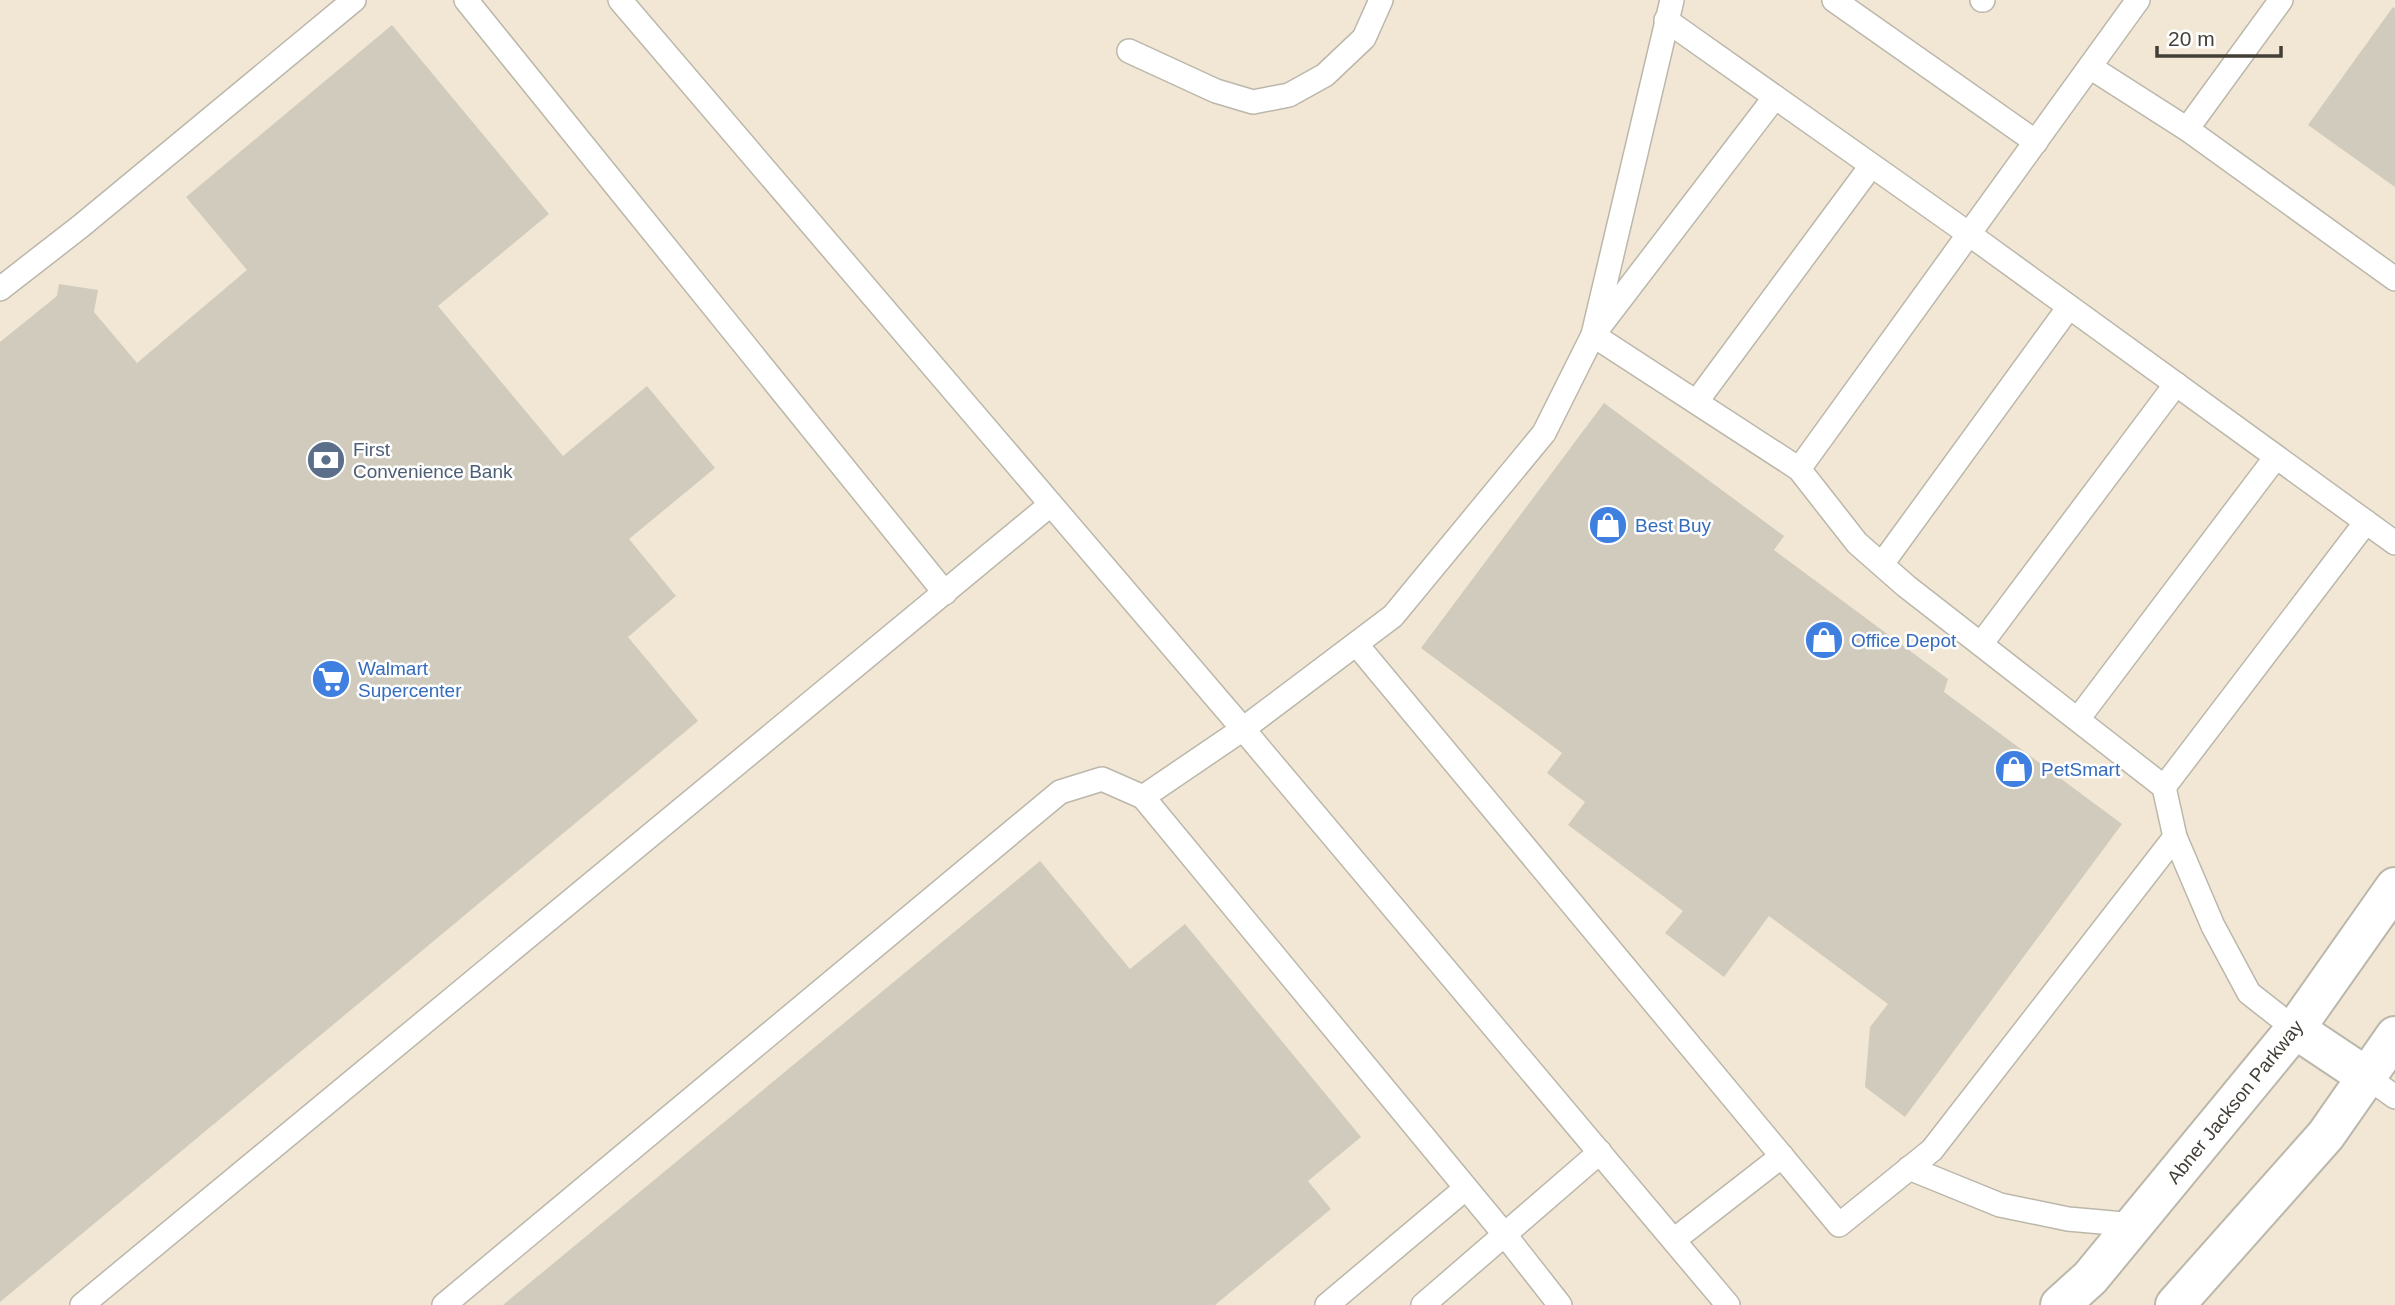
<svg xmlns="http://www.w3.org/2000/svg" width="2395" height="1305" font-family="Helvetica,sans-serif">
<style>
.commercial{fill:#f1e7d4}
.building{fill:#d1cbbe}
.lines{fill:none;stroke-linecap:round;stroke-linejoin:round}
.service-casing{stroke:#bbb7ab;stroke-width:26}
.minor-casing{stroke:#bbb7ab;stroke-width:42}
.tertiary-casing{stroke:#bbb7ab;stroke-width:42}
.service{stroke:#fff;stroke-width:23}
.minor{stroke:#fff;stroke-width:38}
.tertiary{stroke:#fff;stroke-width:38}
.labels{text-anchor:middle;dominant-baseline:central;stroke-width:5;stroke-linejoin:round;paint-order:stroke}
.service-label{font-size:19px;fill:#4e5e75;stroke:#fff;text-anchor:start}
.shop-label{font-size:19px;fill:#366cbe;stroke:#fff;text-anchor:start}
.street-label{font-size:19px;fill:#433f37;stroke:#fff}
</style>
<rect width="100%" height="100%" fill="#f1efe7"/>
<rect class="commercial" x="0" y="0" width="2395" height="1305"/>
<g class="building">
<path d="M2393,7L2395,9V187L2308,125Z"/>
<path d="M392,25L549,214L438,306L563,456L647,386L715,468L629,539L676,596L628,637L698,721L0,1302V342L57,296L59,284L98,290L94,312L137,363L247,270L186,197Z"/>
<path d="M1604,403L1784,536L1774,550L1948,679L1944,692L2122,824L1905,1117L1865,1087L1870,1027L1888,1004L1769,916L1724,977L1665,933L1683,911L1568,825L1585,802L1547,773L1562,753L1421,648Z"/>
<path d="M1040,861L1130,969L1185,924L1361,1137L1308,1181L1331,1209L1215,1305H503Z"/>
</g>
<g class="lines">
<g class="service-casing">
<g id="service">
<path d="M466,0L945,593"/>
<path d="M620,0L1243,729L1728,1305"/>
<path d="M1834,0L2036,142"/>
<path d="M1982,0H1983"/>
<path d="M1666,20L1969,234L2395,543"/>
<path d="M1129,51L1216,91L1253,102L1289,95L1325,75L1364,38L1381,0"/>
<path d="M2090,67L2187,129L2395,279"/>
<path d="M1775,97L1593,335L1799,469L1857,543L1906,586L2164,787L2175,837L2213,926L2249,993L2295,1029"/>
<path d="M2187,129L2281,0"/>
<path d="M0,289L81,226L354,0"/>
<path d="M1697,401L1871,166"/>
<path d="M1799,469L2138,0"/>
<path d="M1882,564L2069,307"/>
<path d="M1981,644L2176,384"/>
<path d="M1357,645L1839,1225L1932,1150L2175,837"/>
<path d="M2078,719L2276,457"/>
<path d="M2164,787L2366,522"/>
<path d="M1143,797L1505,1235L1560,1305"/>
<path d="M2367,1077L2395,1097"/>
<path d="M1909,1168L2000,1205L2068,1219L2135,1225"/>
<path d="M1674,1240L1782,1156"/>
<path d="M82,1305L1050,505"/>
<path d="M444,1305L1060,792L1102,779L1143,797L1243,729L1393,616L1544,433L1593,335L1672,0"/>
<path d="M1327,1305L1466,1188"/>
<path d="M1423,1305L1600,1152"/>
</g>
</g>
<g class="minor-casing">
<path id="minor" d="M2295,1029L2367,1077"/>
</g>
<g class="tertiary-casing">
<g id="tertiary">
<path d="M2060,1305L2090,1278L2295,1029L2395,887"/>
<path d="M2175,1305L2326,1135L2395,1036"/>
</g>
</g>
<use href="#service" class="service"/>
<use href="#minor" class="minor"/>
<use href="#tertiary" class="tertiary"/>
</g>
<defs>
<g id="bank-disc" transform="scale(2.0125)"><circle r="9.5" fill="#5c6f8a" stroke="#fff"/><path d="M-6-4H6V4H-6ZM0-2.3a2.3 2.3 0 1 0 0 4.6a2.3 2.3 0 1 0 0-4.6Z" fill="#fff"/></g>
<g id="shop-disc" transform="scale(2.0125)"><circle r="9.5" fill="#3f7fe0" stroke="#fff"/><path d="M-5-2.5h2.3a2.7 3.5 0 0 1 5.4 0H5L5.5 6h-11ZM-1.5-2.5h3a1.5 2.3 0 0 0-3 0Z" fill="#fff"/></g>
<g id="supermarket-disc" transform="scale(2.0125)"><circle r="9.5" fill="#3f7fe0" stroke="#fff"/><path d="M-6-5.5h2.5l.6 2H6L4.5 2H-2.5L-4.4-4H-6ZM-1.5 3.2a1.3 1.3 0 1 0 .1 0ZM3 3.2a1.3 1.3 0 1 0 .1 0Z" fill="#fff"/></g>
</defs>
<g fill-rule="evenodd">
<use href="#bank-disc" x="326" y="460"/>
<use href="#shop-disc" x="1608" y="525"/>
<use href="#shop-disc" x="1824" y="640"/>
<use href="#supermarket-disc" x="331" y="679"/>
<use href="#shop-disc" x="2014" y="769"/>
</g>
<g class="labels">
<g class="service-label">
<text x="353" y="449">First<tspan x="353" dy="22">Convenience Bank</tspan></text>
</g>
<g class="shop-label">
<text x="1635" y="525">Best Buy</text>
<text x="1851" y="640">Office Depot</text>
<text x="358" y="668">Walmart<tspan x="358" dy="22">Supercenter</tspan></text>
<text x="2041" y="769">PetSmart</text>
</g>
<g class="street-label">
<text transform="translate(2235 1102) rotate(-51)">Abner Jackson Parkway</text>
</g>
</g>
<path d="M2157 46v10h124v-10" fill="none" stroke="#433f37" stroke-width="3.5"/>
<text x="2168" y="46" font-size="21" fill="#433f37" stroke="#ffffff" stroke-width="5" paint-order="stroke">20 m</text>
</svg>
